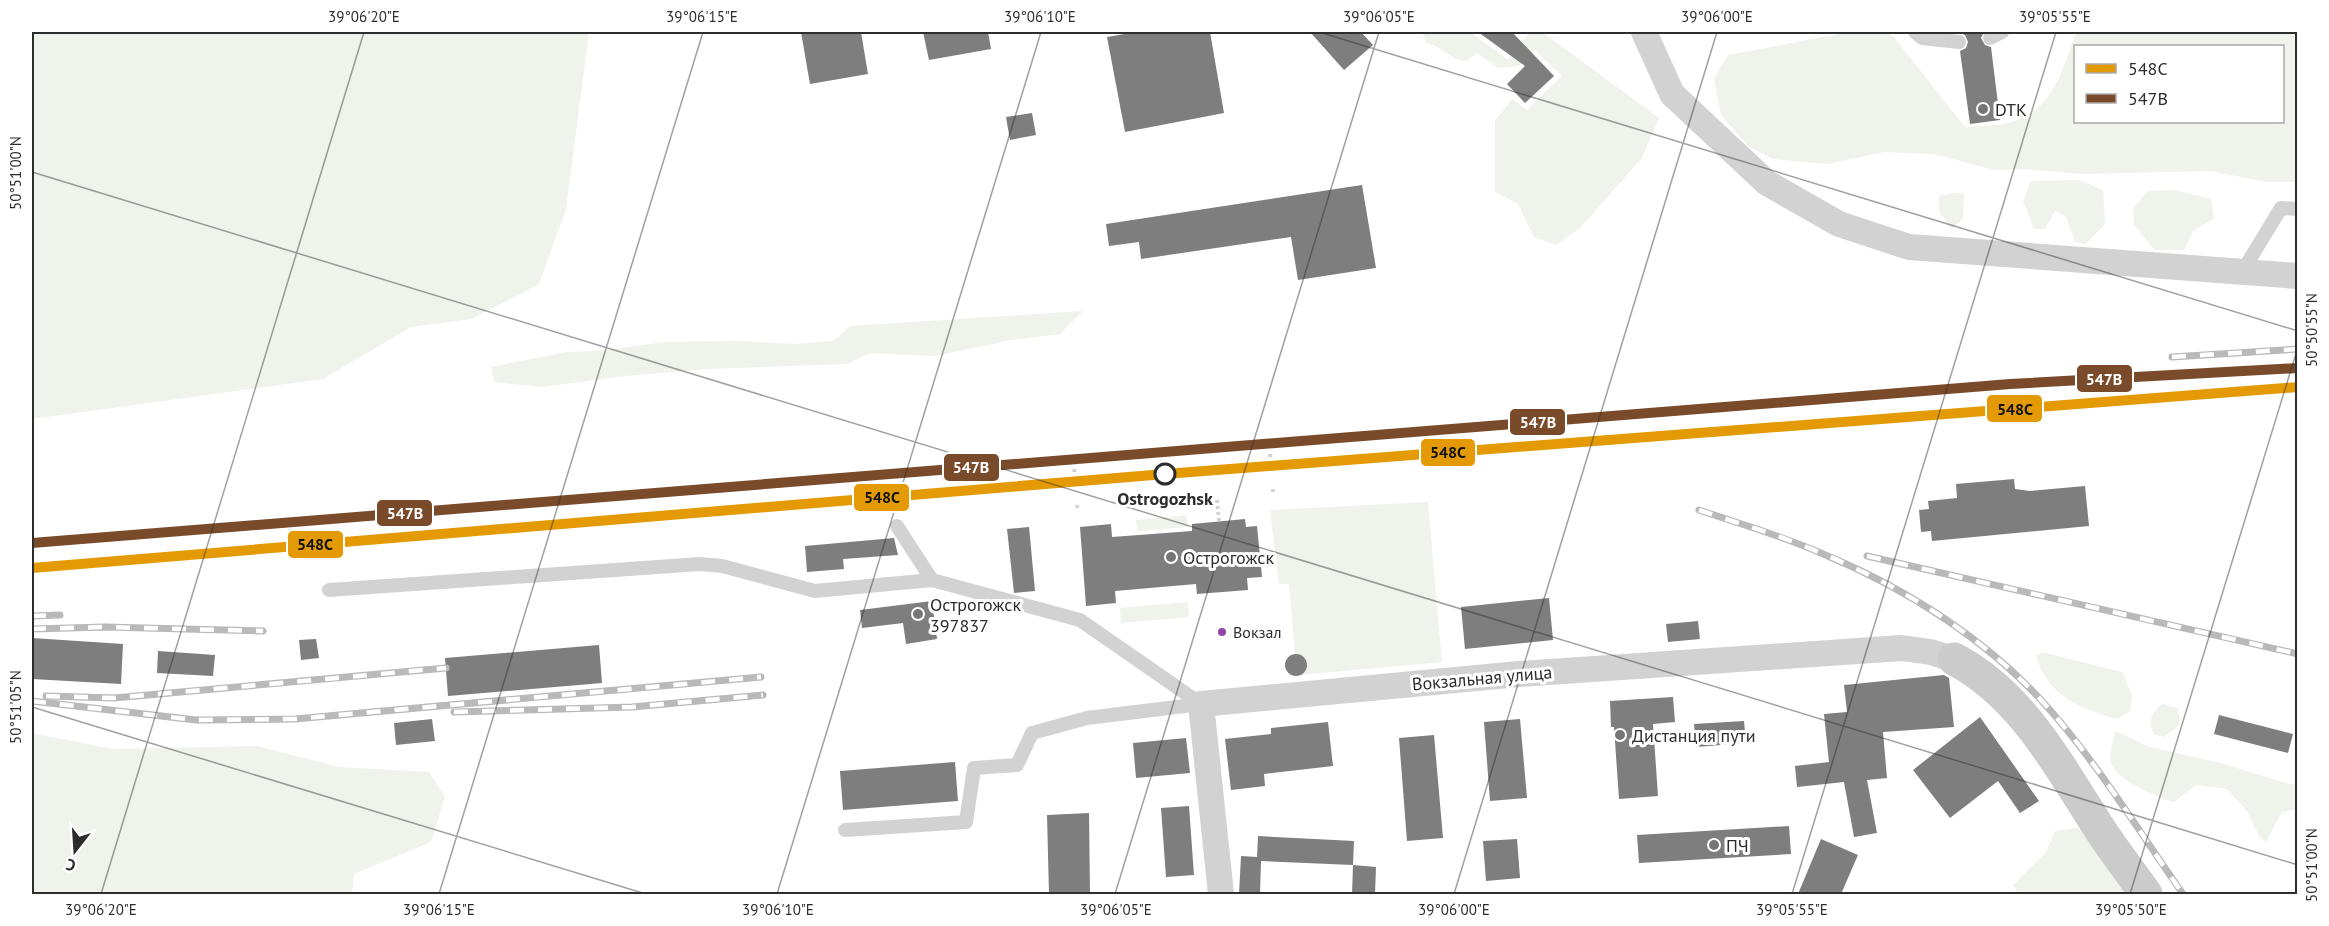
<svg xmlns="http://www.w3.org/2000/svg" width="2329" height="926" font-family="'PT Sans',sans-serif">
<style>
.green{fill:#eff3eb;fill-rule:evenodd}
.building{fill:#7e7e7e}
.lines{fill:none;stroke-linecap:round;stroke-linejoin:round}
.path{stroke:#d2d2d2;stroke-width:4;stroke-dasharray:3 3;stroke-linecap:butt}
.lane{stroke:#d2d2d2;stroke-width:14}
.street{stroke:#d2d2d2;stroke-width:26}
.secondary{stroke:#cbcbcb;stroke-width:33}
.rail-casing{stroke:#b9b9b9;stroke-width:7}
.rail{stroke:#fff;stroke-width:4.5;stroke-dasharray:14;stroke-linecap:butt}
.rail-1-casing{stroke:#fff;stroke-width:15}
.rail-2-casing{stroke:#fff;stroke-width:15}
.rail-1{stroke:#e39a04;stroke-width:10}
.rail-2{stroke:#7a4b2a;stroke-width:10}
.ticks{fill:none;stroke:#2d2d2d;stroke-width:1.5;stroke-opacity:0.45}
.poi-dot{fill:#767676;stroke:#fff;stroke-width:2}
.stop-dot{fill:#fff;stroke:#2d2d2d;stroke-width:3}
.bus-dot{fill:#8e44ad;stroke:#fff;stroke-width:2}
.labels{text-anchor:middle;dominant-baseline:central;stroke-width:6;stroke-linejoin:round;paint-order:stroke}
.bus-label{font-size:16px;fill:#2d2d2d;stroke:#fff;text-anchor:start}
.poi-label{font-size:18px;fill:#2d2d2d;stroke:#fff;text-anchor:start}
.stop-label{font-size:18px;font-weight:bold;fill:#2d2d2d;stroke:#fff}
.street-label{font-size:18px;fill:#2d2d2d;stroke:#fff}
.line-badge{stroke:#fff;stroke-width:2}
.badge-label{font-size:16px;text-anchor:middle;font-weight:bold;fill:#fff}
.pale-badge-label{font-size:16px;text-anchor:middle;font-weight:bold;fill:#111}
.neatline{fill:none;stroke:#2d2d2d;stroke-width:2}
.ticks-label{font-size:15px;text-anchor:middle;fill:#2d2d2d}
</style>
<rect width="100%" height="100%" fill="#fff"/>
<g class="green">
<path d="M32,32H589L566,209L539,284L471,319L411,327L323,379L32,419Z"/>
<path d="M1422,32H1470L1508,60L1530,32H1542L1659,118L1642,158L1580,228L1556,245L1534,237L1518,204L1495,192V121L1512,99L1527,110L1562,76L1535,50L1519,66L1499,68L1476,53L1467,61C1450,61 1442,45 1426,43Z"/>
<path d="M1850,32H1887L1893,36L1965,127C1980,126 1998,126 2012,122C2054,109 2063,69 2076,32H2297V182H2267L2210,171L2081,174L2025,169L1994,170L1934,154L1884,152L1828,164L1773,159L1749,147L1721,115L1714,79L1728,55ZM2076,46H2282V122H2076Z"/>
<path d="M2079,180L2103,190L2105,224L2086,244L2075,242L2066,217L2055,211L2045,229H2034L2023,201L2031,181Z"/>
<path d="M2174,190L2211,199L2214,219L2194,230L2184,250H2155L2134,225L2133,208L2148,191Z"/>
<path d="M1953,193L1964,194L1963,219L1951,229L1939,211V196Z"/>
<path d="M1083,311L1060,334L1011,340L936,356L870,353L847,364L709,369L626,376L542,387L494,382L491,367L566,352L598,351L665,342L737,341L794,344L833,341L850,326Z"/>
<path d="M1428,502L1442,662L1300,675C1307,671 1308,665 1305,658L1295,654L1289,584H1279L1270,510Z"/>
<path d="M1187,515L1188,527L1137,531L1136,520Z"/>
<path d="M1188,602L1189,617L1121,623L1120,608Z"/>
<path d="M2042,652L2122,672L2132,695L2130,712L2116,719C2078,707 2050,697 2036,657Z"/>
<path d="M2162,704L2178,708L2180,724L2164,737L2154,734C2147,720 2152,714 2162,704Z"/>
<path d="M2115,731L2150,747L2221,763L2289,784L2297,783V809L2282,812L2266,842L2259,836L2247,811L2227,789L2196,785L2174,802C2157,797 2112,779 2110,759C2110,750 2114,739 2115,731Z"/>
<path d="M32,733L113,749L257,746L339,767L429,772L445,797L431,842L354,874L352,894H32Z"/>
<path d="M2077,828L2097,844L2134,894H2018L2013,885L2046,852L2055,831Z"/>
</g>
<g class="building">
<path d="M801,32H861L868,74L810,84Z"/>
<path d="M923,32H988L991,49L929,60Z"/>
<path d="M1136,32H1210L1224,113L1125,132L1107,37Z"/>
<path d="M1310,32H1361L1373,45L1344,70Z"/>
<path d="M1478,32H1512L1554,76L1525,103L1507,84L1525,66Z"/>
<path d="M1957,32H1984L1981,38L1985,45L1991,47L2000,120L1970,124L1960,51L1966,48L1968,42L1965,35Z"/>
<path d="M1032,113L1036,135L1010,140L1006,117Z"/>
<path d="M1362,185L1376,268L1298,280L1291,237L1141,259L1139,242L1109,246L1106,224Z"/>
<path d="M2014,479L2015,489L2030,491L2085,486L2089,526L1932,541L1931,531L1921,532L1919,510L1929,509L1928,501L1957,498L1956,484Z"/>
<path d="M1245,519L1246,527L1257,526L1262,577L1247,578L1248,590L1197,594L1196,584L1115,591L1116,603L1086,606L1080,527L1111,524L1112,537L1192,531V524Z"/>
<path d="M1029,527L1035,591L1014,593L1007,529Z"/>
<path d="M894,538L898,555L843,559L844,569L807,572L805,546Z"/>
<path d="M1549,598L1553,640L1465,649L1461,607Z"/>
<path d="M932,601L937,639L906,644L903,623L862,628L860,610Z"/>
<path d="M1698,621L1700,639L1668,642L1666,624Z"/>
<path d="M32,638L123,644L121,684L32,679Z"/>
<path d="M316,639L319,658L301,660L299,640Z"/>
<path d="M599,645L602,683L448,696L445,658Z"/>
<path d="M158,651L215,655L213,676L157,673Z"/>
<circle cx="1296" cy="665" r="11"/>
<path d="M1944,675L1949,678L1954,727L1883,732L1887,778L1867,780L1877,833L1854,837L1844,782L1797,787L1795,766L1829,762L1824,714L1847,712L1844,685Z"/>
<path d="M1673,697L1675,722L1653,724L1658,796L1619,799L1614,727H1611L1610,701Z"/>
<path d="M2219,715L2293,734L2288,753L2214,734Z"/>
<path d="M1980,717L2039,801L2020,813L1998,781L1950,818L1913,770Z"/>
<path d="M432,719L435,741L396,745L394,723Z"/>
<path d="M1520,719L1527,798L1490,801L1484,722Z"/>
<path d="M1744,721L1746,743L1696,747L1694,724Z"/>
<path d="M1328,722L1333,766L1264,774L1265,786L1231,790L1225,739L1271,734V728Z"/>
<path d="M1434,735L1443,838L1407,841L1399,738Z"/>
<path d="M1186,738L1190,773L1136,778L1133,743Z"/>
<path d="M955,762L958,801L843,810L840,771Z"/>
<path d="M1189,806L1194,875L1166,877L1161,808Z"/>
<path d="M1089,813L1090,894H1049L1047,815Z"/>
<path d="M1789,826L1791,854L1639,863L1637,835Z"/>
<path d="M1258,836L1354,841L1353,865L1261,861L1260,894H1239L1241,856L1257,857Z"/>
<path d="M1517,839L1520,878L1486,881L1483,841Z"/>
<path d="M1821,839L1858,855L1841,894H1798Z"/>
<path d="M1353,865L1376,867L1375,894H1352Z"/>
</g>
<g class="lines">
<g class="path">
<path d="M1270,454V461"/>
<path d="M1074,469L1075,476"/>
<path d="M1273,489V495"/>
<path d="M1217,500L1219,521"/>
<path d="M1077,505L1078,511"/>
</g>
<g class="lane">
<path d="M1915,32L1922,38L1959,42"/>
<path d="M1990,38L2002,32"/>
<path d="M2242,272L2281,208L2298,209"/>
<path d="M897,526L932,580"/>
<path d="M329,590L700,564L722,566L815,591L932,580L1080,620L1201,704"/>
<path d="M845,830L966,822L974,768L1017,765L1032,733L1087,718L1201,704"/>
</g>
<g class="street">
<path d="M1644,32L1672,94L1767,183L1839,224L1909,247L2298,276"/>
<path d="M1221,894L1201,704L1519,674L1902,648L1930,652L1954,659"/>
</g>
<path class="secondary" d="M1954,659C2023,695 2060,768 2101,831C2115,852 2131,873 2146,894"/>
<g class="rail-casing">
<g id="rail">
<path d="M2172,357L2298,349"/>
<path d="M1699,510C1740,524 1783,536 1823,554C1906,588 1991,642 2050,710C2100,767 2140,833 2183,894"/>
<path d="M1867,556L2298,654"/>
<path d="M32,616L60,615"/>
<path d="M32,629L105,627L263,631"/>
<path d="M46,696L114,698L446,668"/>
<path d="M32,701L196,720L295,719L761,677"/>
<path d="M454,712L632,707L763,695"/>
</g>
</g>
<use href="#rail" class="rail"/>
<g class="rail-1-casing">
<path id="rail-1" d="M32,568L1165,474L2298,387"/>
</g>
<g class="rail-2-casing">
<path id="rail-2" d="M32,543L2010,384L2298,368"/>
</g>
<use href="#rail-1" class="rail-1"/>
<use href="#rail-2" class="rail-2"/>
</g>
<path class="ticks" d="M1319,32L2298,331M32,172L2298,865M32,707L646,894M101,894L364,32M439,894L703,32M777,894L1041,32M1115,894L1379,32M1454,894L1717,32M1792,894L2056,32M2130,894L2298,347"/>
<g class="poi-dot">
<circle cx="1983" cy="109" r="6"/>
<circle cx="1171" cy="557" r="6"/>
<circle cx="918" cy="614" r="6"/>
<circle cx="1620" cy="735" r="6"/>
<circle cx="1714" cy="845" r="6"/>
</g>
<circle class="stop-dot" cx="1165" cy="474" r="10"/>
<circle class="bus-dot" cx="1222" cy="632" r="5"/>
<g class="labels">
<g class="bus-label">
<text x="1233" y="632">Вокзал</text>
</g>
<g class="poi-label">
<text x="1995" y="109">DTK</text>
<text x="1183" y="557">Острогожск</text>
<text x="930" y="604">Острогожск<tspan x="930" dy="21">397837</tspan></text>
<text x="1632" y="735">Дистанция пути</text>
<text x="1726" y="845">ПЧ</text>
</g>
<g class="stop-label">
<text x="1165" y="498">Ostrogozhsk</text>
</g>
<g class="street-label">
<text transform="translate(1482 678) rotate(-5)">Вокзальная улица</text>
</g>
</g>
<g class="line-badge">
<rect x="2076" y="364" width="57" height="29" rx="6" fill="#7a4b2a"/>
<rect x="1986" y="394" width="57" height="29" rx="6" fill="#e39a04"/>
<rect x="1509" y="408" width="57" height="28" rx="6" fill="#7a4b2a"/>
<rect x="1420" y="438" width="56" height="29" rx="6" fill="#e39a04"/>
<rect x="943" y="453" width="57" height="29" rx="6" fill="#7a4b2a"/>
<rect x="853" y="483" width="57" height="29" rx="6" fill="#e39a04"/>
<rect x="376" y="499" width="57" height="28" rx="6" fill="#7a4b2a"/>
<rect x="287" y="530" width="57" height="29" rx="6" fill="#e39a04"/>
</g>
<g class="badge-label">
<text x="2104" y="385">547В</text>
<text x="1538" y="428">547В</text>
<text x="971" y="473">547В</text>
<text x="405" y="519">547В</text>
</g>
<g class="pale-badge-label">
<text x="2015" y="415">548С</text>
<text x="1448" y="458">548С</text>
<text x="882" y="503">548С</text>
<text x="315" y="550">548С</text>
</g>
<rect width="2329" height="926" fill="none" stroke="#ffffff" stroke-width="66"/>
<rect x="2074" y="45" width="210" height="78" fill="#ffffff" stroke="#ababab" stroke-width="1.5"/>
<rect x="2086" y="64" width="30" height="9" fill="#e39a04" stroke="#ababab" stroke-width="1.5"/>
<text x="2128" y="75" font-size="18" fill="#2d2d2d">548С</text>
<rect x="2086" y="94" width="30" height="9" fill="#7a4b2a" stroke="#ababab" stroke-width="1.5"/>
<text x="2128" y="105" font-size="18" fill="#2d2d2d">547В</text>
<g transform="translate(75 851) rotate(197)" stroke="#ffffff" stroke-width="4.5" paint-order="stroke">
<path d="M0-4.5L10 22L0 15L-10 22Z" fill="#2d2d2d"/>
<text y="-9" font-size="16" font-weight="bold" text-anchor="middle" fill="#2d2d2d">С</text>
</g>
<rect x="33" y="33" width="2263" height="860" class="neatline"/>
<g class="ticks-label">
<text x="364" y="22">39°06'20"E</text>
<text x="702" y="22">39°06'15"E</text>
<text x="1040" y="22">39°06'10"E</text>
<text x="1379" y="22">39°06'05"E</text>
<text x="1717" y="22">39°06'00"E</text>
<text x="2055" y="22">39°05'55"E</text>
<text transform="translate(16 173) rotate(-90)" y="5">50°51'00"N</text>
<text transform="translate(2312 330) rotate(-90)" y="5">50°50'55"N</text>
<text transform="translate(16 707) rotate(-90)" y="5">50°51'05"N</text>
<text transform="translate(2312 865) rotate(-90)" y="5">50°51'00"N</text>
<text x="101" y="915">39°06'20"E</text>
<text x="439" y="915">39°06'15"E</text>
<text x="778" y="915">39°06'10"E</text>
<text x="1116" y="915">39°06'05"E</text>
<text x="1454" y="915">39°06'00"E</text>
<text x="1792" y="915">39°05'55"E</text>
<text x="2131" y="915">39°05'50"E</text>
</g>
</svg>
